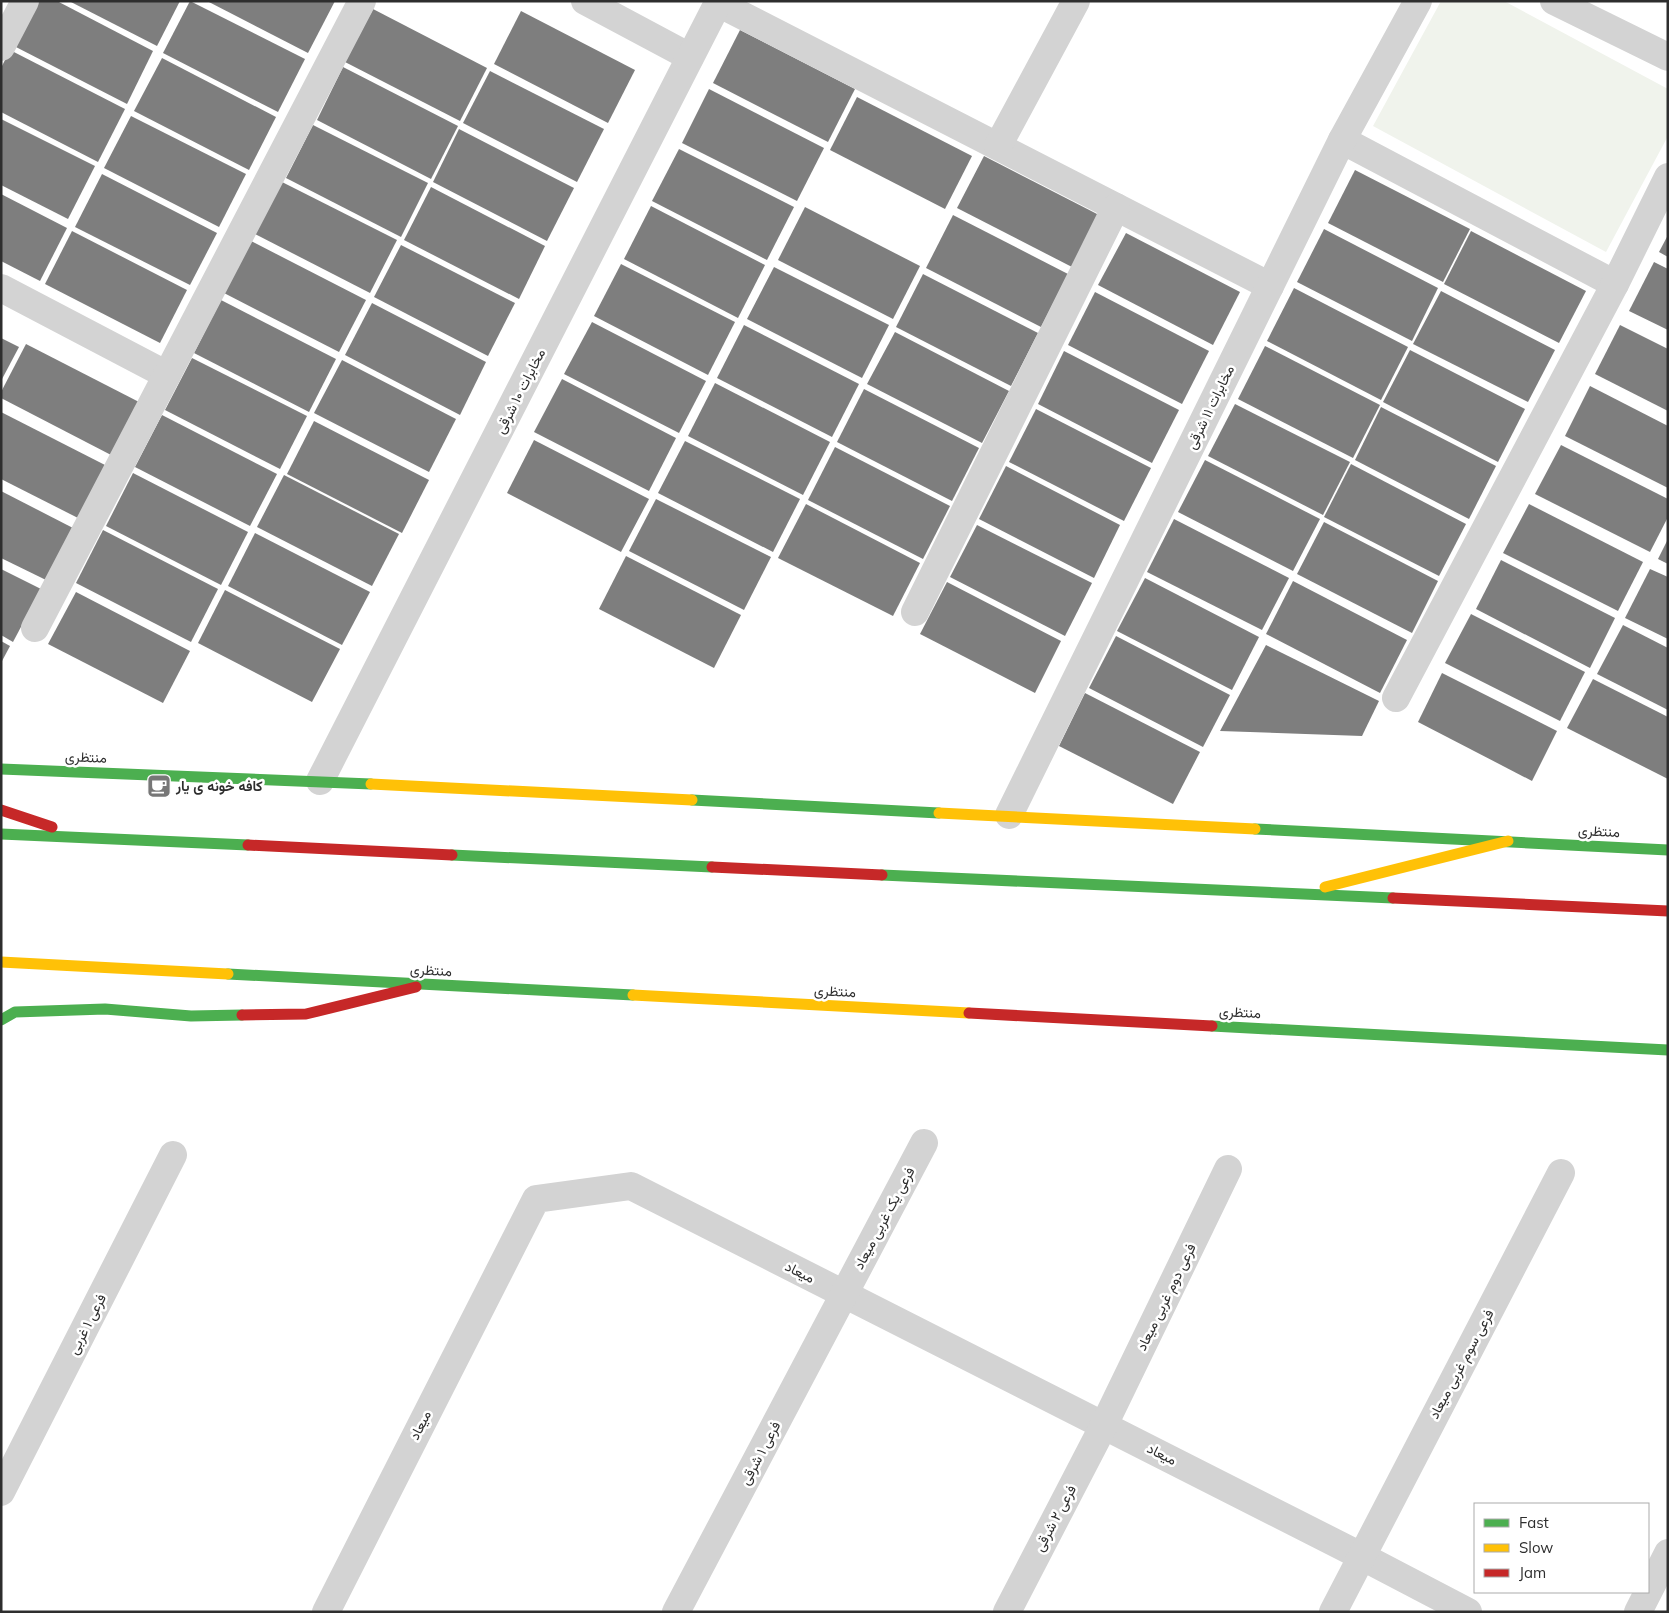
<svg xmlns="http://www.w3.org/2000/svg" width="1669" height="1613" font-family="Mulish,Vazirmatn,sans-serif">
<style>
.green{fill:#f0f3ec}
.building{fill:#7e7e7e}
.lines{fill:none;stroke-linecap:round;stroke-linejoin:round}
.street{stroke:#d3d3d3;stroke-width:28}
.fast{stroke:#4caf50;stroke-width:11}
.slow{stroke:#ffc107;stroke-width:11}
.jam{stroke:#c62828;stroke-width:11}
.labels{text-anchor:middle;dominant-baseline:central;stroke-width:5;stroke-linejoin:round;paint-order:stroke}
.street-label{font-size:14px;fill:#2e2e2e;stroke:#fff}
.poi-label{font-size:14px;font-weight:bold;fill:#2e2e2e;stroke:#fff;text-anchor:start}
</style>
<rect width="100%" height="100%" fill="#fff"/>
<path class="green" d="M1441,1H1504L1668,89V136L1606,252L1373,126Z"/>
<g class="building">
<path d="M34,1H57L153,51L127,104L12,45Z"/>
<path d="M69,1H180L157,46Z"/>
<path d="M190,1L305,59L278,112L163,53Z"/>
<path d="M207,1H335L308,53Z"/>
<path d="M373,9L487,68L460,121L345,62Z"/>
<path d="M521,11L635,70L608,123L494,64Z"/>
<path d="M740,30L855,89L828,142L713,83Z"/>
<path d="M10,50L125,109L98,162L1,112V68Z"/>
<path d="M162,58L276,117L249,170L134,111Z"/>
<path d="M343,67L458,126L431,179L317,120Z"/>
<path d="M490,71L604,129L577,182L463,123Z"/>
<path d="M709,89L824,148L797,201L682,143Z"/>
<path d="M857,97L972,156L945,209L830,150Z"/>
<path d="M131,116L246,174L219,227L104,168Z"/>
<path d="M1,119L95,166L68,219L1,185Z"/>
<path d="M313,125L428,183L401,237L286,178Z"/>
<path d="M459,129L574,188L547,241L433,182Z"/>
<path d="M679,149L794,207L767,260L652,201Z"/>
<path d="M984,156L1099,215L1072,267L957,208Z"/>
<path d="M1355,170L1470,229L1443,282L1328,223Z"/>
<path d="M102,174L217,233L190,285L75,227Z"/>
<path d="M282,182L397,240L370,293L255,234Z"/>
<path d="M431,187L545,246L519,299L404,240Z"/>
<path d="M1,194L67,228L40,281L1,261Z"/>
<path d="M651,206L765,265L738,318L624,259Z"/>
<path d="M805,207L920,266L893,319L778,260Z"/>
<path d="M953,215L1068,274L1041,327L926,268Z"/>
<path d="M1324,229L1438,288L1412,341L1297,282Z"/>
<path d="M72,231L187,290L160,343L45,284Z"/>
<path d="M1471,231L1586,291L1559,343L1444,284Z"/>
<path d="M1126,233L1240,292L1213,345L1098,285Z"/>
<path d="M1668,235V257L1659,252Z"/>
<path d="M251,241L366,300L339,352L224,293Z"/>
<path d="M401,245L515,303L488,356L374,297Z"/>
<path d="M1654,262L1668,269V330L1629,311Z"/>
<path d="M621,264L735,322L708,375L594,316Z"/>
<path d="M774,267L889,325L862,378L747,319Z"/>
<path d="M923,274L1038,333L1011,386L896,327Z"/>
<path d="M1294,288L1408,347L1381,400L1267,341Z"/>
<path d="M1441,291L1555,350L1528,402L1413,344Z"/>
<path d="M1095,292L1209,351L1182,404L1068,345Z"/>
<path d="M221,300L336,359L309,412L194,353Z"/>
<path d="M372,303L486,362L460,415L345,355Z"/>
<path d="M592,322L706,381L679,433L564,374Z"/>
<path d="M744,325L859,384L832,437L717,378Z"/>
<path d="M1620,325L1668,349V411L1595,374Z"/>
<path d="M895,332L1009,391L982,443L867,384Z"/>
<path d="M1,338L19,347L1,381Z"/>
<path d="M26,344L141,403L113,456L1,398V392Z"/>
<path d="M1265,346L1380,405L1353,458L1238,399Z"/>
<path d="M1410,350L1525,409L1498,462L1383,402Z"/>
<path d="M1064,351L1179,410L1152,463L1038,404Z"/>
<path d="M192,358L307,416L280,469L165,410Z"/>
<path d="M342,360L456,419L429,472L314,413Z"/>
<path d="M562,379L676,438L649,491L534,432Z"/>
<path d="M715,383L830,442L803,495L688,436Z"/>
<path d="M1590,386L1668,426V488L1565,436Z"/>
<path d="M864,389L979,448L952,501L837,442Z"/>
<path d="M1235,404L1350,462L1323,515L1208,456Z"/>
<path d="M1381,407L1496,466L1469,519L1355,460Z"/>
<path d="M1036,409L1151,468L1124,521L1009,462Z"/>
<path d="M1,412L105,465L78,518L1,479Z"/>
<path d="M162,415L277,474L250,526L135,467Z"/>
<path d="M314,421L429,480L402,533L287,474Z"/>
<path d="M534,440L649,499L621,552L507,493Z"/>
<path d="M685,441L800,499L773,552L658,493Z"/>
<path d="M1561,445L1668,499V517L1650,552L1535,494Z"/>
<path d="M835,447L950,506L923,559L808,500Z"/>
<path d="M1205,460L1320,519L1293,571L1178,512Z"/>
<path d="M1351,464L1466,524L1439,576L1324,517Z"/>
<path d="M1006,466L1120,525L1094,578L979,519Z"/>
<path d="M133,473L248,532L221,585L106,526Z"/>
<path d="M284,475L399,534L372,586L257,527Z"/>
<path d="M1,491L73,528L46,580L1,558Z"/>
<path d="M656,499L771,557L744,610L629,551Z"/>
<path d="M806,504L920,563L893,616L778,558Z"/>
<path d="M1529,504L1643,562L1618,611L1503,553Z"/>
<path d="M1174,519L1289,578L1262,630L1147,572Z"/>
<path d="M1324,522L1438,581L1412,633L1297,574Z"/>
<path d="M977,525L1092,583L1065,636L950,577Z"/>
<path d="M103,530L218,589L191,642L76,583Z"/>
<path d="M255,533L370,592L342,645L228,586Z"/>
<path d="M1668,539V564L1658,559Z"/>
<path d="M626,556L741,615L714,668L599,609Z"/>
<path d="M1501,560L1615,618L1590,668L1476,609Z"/>
<path d="M1,569L41,589L13,642L1,635Z"/>
<path d="M1650,569L1668,577V639L1625,618Z"/>
<path d="M1145,578L1259,637L1232,690L1117,631Z"/>
<path d="M1293,581L1407,640L1380,693L1266,634Z"/>
<path d="M947,582L1061,641L1035,693L920,634Z"/>
<path d="M225,590L340,649L312,702L198,643Z"/>
<path d="M76,592L190,651L163,703L48,644Z"/>
<path d="M1471,614L1585,672L1560,721L1445,663Z"/>
<path d="M1623,625L1668,648V710L1597,674Z"/>
<path d="M1116,636L1230,695L1203,747L1089,688Z"/>
<path d="M1,641L10,646L1,663Z"/>
<path d="M1266,645L1379,701L1362,736L1220,731Z"/>
<path d="M1442,673L1557,731L1532,781L1418,722Z"/>
<path d="M1593,679L1668,717V779L1567,728Z"/>
<path d="M1085,693L1200,752L1173,804L1059,746Z"/>
</g>
<g class="lines">
<g class="street">
<path d="M585,1L690,57"/>
<path d="M1554,1L1668,57"/>
<path d="M718,3L1270,286"/>
<path d="M1,47L25,1"/>
<path d="M1342,140L1615,284"/>
<path d="M998,146L1076,1"/>
<path d="M1,288L167,375"/>
<path d="M915,612L1116,207"/>
<path d="M35,628L362,1"/>
<path d="M1396,698L1615,284L1668,177"/>
<path d="M320,781L719,1"/>
<path d="M1009,815L1342,140L1418,1"/>
<path d="M1,1492L173,1155"/>
<path d="M326,1612L536,1199L631,1186L1361,1556L1468,1612"/>
<path d="M676,1612L924,1143"/>
<path d="M1007,1612L1104,1425L1228,1169"/>
<path d="M1333,1612L1561,1173"/>
<path d="M1638,1612L1668,1553"/>
</g>
<g class="fast">
<path d="M1,769L371,784"/>
<path d="M692,800L939,813"/>
<path d="M1255,829L1668,850"/>
<path d="M1,834L248,845"/>
<path d="M452,855L712,867"/>
<path d="M882,875L1393,898"/>
<path d="M228,974L633,995"/>
<path d="M1,1020L15,1012L105,1009L191,1016L242,1015"/>
<path d="M1212,1026L1668,1050"/>
</g>
<g class="slow">
<path d="M371,784L692,800"/>
<path d="M939,813L1255,829"/>
<path d="M1325,887L1508,841"/>
<path d="M1,962L228,974"/>
<path d="M633,995L969,1013"/>
</g>
<g class="jam">
<path d="M1,810L52,827"/>
<path d="M248,845L452,855"/>
<path d="M712,867L882,875"/>
<path d="M1393,898L1668,911"/>
<path d="M969,1013L1212,1026"/>
<path d="M242,1015L306,1014L416,987"/>
</g>
</g>
<defs>
<g id="cafe-square" transform="scale(1.25)"><rect x="-9" y="-9" width="18" height="18" rx="4" fill="#777" stroke="#fff"/><path d="M-5.5-4.5H6V0H3Q3 3.5 0 3.5H-2.5Q-5.5 3.5-5.5 0ZM3-3.2v2h1.7v-2ZM-6 4.5H4V6H-6Z" fill="#fff"/></g>
</defs>
<g fill-rule="evenodd">
<use href="#cafe-square" x="159" y="786"/>
</g>
<g class="labels">
<g class="street-label">
<text transform="translate(520 391) rotate(-63)">مخابرات ۱۰ شرقی</text>
<text transform="translate(1210 407) rotate(-64)">مخابرات ۱۱ شرقی</text>
<text transform="translate(86 757) rotate(2)">منتظری</text>
<text transform="translate(1599 831) rotate(3)">منتظری</text>
<text transform="translate(431 970) rotate(3)">منتظری</text>
<text transform="translate(835 991) rotate(3)">منتظری</text>
<text transform="translate(1240 1012) rotate(3)">منتظری</text>
<text transform="translate(884 1218) rotate(-62)">فرعی یک غربی میعاد</text>
<text transform="translate(800 1272) rotate(27)">میعاد</text>
<text transform="translate(1166 1297) rotate(-64)">فرعی دوم غربی میعاد</text>
<text transform="translate(87 1324) rotate(-63)">فرعی ۱ غربی</text>
<text transform="translate(1461 1364) rotate(-62)">فرعی سوم غربی میعاد</text>
<text transform="translate(420 1425) rotate(-63)">میعاد</text>
<text transform="translate(760 1453) rotate(-62)">فرعی ۱ شرقی</text>
<text transform="translate(1162 1454) rotate(27)">میعاد</text>
<text transform="translate(1055 1518) rotate(-62)">فرعی ۲ شرقی</text>
</g>
<g class="poi-label">
<text x="176" y="786">کافه خونه ی یار</text>
</g>
</g>
<rect width="1669" height="1613" fill="none" stroke="#2e2e2e" stroke-width="5"/>
<rect x="1474" y="1503" width="175" height="90" fill="#ffffff" stroke="#ababab"/>
<rect x="1484" y="1519" width="25" height="8" fill="#4caf50" stroke="#ababab"/>
<text x="1519" y="1528" font-size="15" fill="#2e2e2e">Fast</text>
<rect x="1484" y="1544" width="25" height="8" fill="#ffc107" stroke="#ababab"/>
<text x="1519" y="1553" font-size="15" fill="#2e2e2e">Slow</text>
<rect x="1484" y="1569" width="25" height="8" fill="#c62828" stroke="#ababab"/>
<text x="1519" y="1578" font-size="15" fill="#2e2e2e">Jam</text>
</svg>
